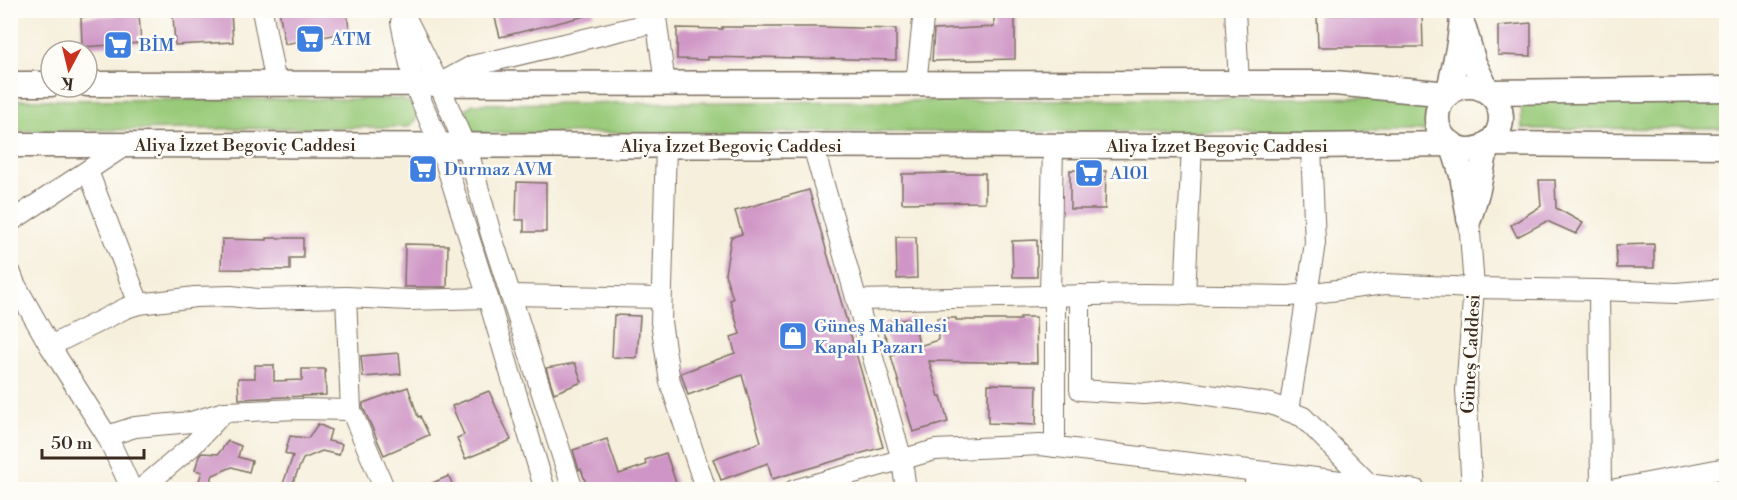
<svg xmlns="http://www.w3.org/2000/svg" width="1737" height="500" font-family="'Libre Bodoni',serif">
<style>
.green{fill:#99ca79;stroke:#6a7a4c;stroke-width:1.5}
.building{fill:#cf95c6}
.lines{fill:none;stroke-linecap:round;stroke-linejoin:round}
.minor-casing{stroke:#7c6f60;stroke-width:22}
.major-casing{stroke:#7c6f60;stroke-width:27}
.minor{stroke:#fff;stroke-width:20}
.major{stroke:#fff;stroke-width:24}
.labels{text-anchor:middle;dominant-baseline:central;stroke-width:5;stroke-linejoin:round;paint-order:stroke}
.shop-label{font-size:18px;fill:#366cbe;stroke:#fdfcf7;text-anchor:start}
.street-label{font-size:18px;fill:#3b2a1e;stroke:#fdfcf7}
</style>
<rect width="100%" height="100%" fill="#fdfcf7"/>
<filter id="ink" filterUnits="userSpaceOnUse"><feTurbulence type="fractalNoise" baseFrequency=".0167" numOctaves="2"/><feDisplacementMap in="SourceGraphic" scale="12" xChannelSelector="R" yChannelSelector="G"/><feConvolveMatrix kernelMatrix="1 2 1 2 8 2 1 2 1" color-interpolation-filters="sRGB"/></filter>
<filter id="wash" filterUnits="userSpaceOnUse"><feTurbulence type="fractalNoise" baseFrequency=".008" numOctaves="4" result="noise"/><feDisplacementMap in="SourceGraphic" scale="24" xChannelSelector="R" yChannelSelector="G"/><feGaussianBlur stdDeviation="1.35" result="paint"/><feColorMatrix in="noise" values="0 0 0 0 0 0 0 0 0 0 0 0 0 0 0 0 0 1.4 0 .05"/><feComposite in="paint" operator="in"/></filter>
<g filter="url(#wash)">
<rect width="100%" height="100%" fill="#f6efdc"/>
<g class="green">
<path d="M1521,95H1726V128L1522,129Z"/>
<path d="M1429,97L1430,131L476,133C465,126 464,120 467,108L473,104Z"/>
<path d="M401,99L410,103L417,113L415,121L408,127L11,131L10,100Z"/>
</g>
<g id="blocks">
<g class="building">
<path d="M279,10H346L350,32L285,44Z"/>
<path d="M493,10H593L594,14L500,37Z"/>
<path d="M231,12L233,42L175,45L173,15Z"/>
<path d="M994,13H1015V59L932,61L934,30L994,27Z"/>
<path d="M1422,13L1423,47H1318L1317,15Z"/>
<path d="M139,14L141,43L82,47L81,17Z"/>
<path d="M1531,23V56L1498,55V26Z"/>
<path d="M722,27H818L896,29V60L753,57V58L708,57V60L677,59V28L722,29Z"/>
<path d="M1070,170L1106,171L1105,209H1070Z"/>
<path d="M953,173H985V202L902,203V174Z"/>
<path d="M1539,180H1555L1556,208L1583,223L1576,234L1547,221L1517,237L1511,225L1541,206Z"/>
<path d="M517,182L546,183V232H524V220H516Z"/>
<path d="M809,190L883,447L772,479L768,463L721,480L713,459L761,442L742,375L688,395L681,373L735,353L731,337L740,334L730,300L733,299L725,274L731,237L742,234L735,211Z"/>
<path d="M896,237H916L917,278L897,279Z"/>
<path d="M267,238H303V258H290V270L221,269L222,239L267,240Z"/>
<path d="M1037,240V277H1013L1012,241Z"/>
<path d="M405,244L448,245L447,287H404Z"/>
<path d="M1654,244V268H1617L1616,245Z"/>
<path d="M614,315L640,316L637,358L612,357Z"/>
<path d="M1020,317H1036L1037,363L929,361L939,397L941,396L948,422L913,432L891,356L895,355L880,326L884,323L914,318L919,346L938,340L937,318H956V320H1020Z"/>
<path d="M399,353L401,374L363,377L361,356Z"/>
<path d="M575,363L582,382L554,393L546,368Z"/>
<path d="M255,365H274V381L302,380V369H325L326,395L239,399L238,378H255Z"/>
<path d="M988,384L1037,385L1036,425L988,423Z"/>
<path d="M408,387L418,417L420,416L429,435L384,455L363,407V403Z"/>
<path d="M489,391L511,440L465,459L457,438L464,435L452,406Z"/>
<path d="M318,424L331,430L328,441L342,444L339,455L322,451L303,459L290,489H281L293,456L285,453L290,436L308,438Z"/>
<path d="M607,439L619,474L646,465L645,460L666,453L678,489H588L581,469L579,470L573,450Z"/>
<path d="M228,441L241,446L238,457L252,461L249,472L232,467L213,475L207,489H196L202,472L195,470L199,456L202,453L218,454Z"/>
<path d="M449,476L454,489H418Z"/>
</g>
</g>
</g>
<g filter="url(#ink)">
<use href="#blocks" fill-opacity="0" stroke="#7c6f60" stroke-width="1.5"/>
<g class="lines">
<g class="minor-casing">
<g id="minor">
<path d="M262,10L276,84"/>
<path d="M402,10L439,84L470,158L491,234L573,490"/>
<path d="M655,10L665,84"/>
<path d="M1235,10L1239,83"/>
<path d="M401,22L414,84L440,145L488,298L545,490"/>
<path d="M439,84L472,66L656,22"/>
<path d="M916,84L924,10"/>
<path d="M666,146L661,322L670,382L706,490"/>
<path d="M813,146L902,460L906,490"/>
<path d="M88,171L139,304"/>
<path d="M1469,219L1474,288L1466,390L1472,490"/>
<path d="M10,222L126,145"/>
<path d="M10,271L15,284L50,346L107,436L132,490"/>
<path d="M1599,290L1601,490"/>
<path d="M511,295L661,298"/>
<path d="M1050,295L1053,146"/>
<path d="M1080,295V390L1144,394L1181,391L1271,404L1303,417L1369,484"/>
<path d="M1185,295L1192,146"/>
<path d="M346,297L351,410L385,490"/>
<path d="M857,300L1142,294L1290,296L1385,284L1474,288L1599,290L1676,293L1726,289"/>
<path d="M50,346L126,308L139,304L195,297L231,296L257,299L346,297L409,300L488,298"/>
<path d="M1289,411L1315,243L1311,146"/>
<path d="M107,436L135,427L191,422L224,412L299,409L351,410"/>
<path d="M1055,447V295"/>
<path d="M1255,471V490"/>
<path d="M140,490L192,446L222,414"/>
<path d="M794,490L935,450L1040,445L1416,490"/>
<path d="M1611,490L1726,468"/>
</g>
</g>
<g class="major-casing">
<g id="major">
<path d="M1464,28L1474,63L1488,92"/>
<path d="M10,84H51"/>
<path d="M87,84L1335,83L1448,94"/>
<circle cx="1469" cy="118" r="32"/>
<path d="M1488,92L1726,89"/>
<path d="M1448,94C1454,67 1462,38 1462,10"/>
<path d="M1452,144L1462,175L1468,212"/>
<path d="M1487,144L1726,146"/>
<path d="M10,145L1311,146L1452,144"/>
<path d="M1469,219L1478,189L1487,144"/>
</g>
</g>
<use href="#minor" class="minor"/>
<use href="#major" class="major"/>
</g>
</g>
<defs>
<g id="supermarket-square" transform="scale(1.5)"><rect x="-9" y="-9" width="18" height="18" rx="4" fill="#3f7fe0" stroke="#fdfcf7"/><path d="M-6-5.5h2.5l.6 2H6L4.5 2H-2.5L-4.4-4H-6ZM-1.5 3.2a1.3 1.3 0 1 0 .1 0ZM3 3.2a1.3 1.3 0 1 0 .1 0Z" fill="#fff"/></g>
<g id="shop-square" transform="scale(1.5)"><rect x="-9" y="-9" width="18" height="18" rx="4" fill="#3f7fe0" stroke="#fdfcf7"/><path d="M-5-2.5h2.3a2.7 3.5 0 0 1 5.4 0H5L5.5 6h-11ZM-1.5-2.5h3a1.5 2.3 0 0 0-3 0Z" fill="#fff"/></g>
</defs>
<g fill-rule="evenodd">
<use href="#supermarket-square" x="310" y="39"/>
<use href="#supermarket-square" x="118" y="45"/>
<use href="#supermarket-square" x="423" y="169"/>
<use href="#supermarket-square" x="1089" y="173"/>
<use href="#shop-square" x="793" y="336"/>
</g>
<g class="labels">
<g class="shop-label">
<text x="331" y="39">ATM</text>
<text x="139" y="45">BİM</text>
<text x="444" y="169">Durmaz AVM</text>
<text x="1110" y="173">A101</text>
<text x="814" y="326">Güneş Mahallesi<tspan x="814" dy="21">Kapalı Pazarı</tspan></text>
</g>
<g class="street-label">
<text x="245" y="145">Aliya İzzet Begoviç Caddesi</text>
<text x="731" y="146">Aliya İzzet Begoviç Caddesi</text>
<text x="1217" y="146">Aliya İzzet Begoviç Caddesi</text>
<text transform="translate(1471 354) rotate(-87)">Güneş Caddesi</text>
</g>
</g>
<rect width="1737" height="500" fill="none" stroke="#fdfcf7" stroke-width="36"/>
<g transform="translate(69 69) rotate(187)"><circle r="28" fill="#fdfcf7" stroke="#afa8a0" stroke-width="1.5"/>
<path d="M0-4.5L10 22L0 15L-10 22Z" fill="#c8321e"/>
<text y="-9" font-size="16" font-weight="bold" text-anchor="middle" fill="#3b2a1e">K</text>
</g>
<path d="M42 449v9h102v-9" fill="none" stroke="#3b2a1e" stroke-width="3"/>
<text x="51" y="449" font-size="18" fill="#3b2a1e" stroke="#fdfcf7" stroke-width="4.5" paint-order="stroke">50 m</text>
</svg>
